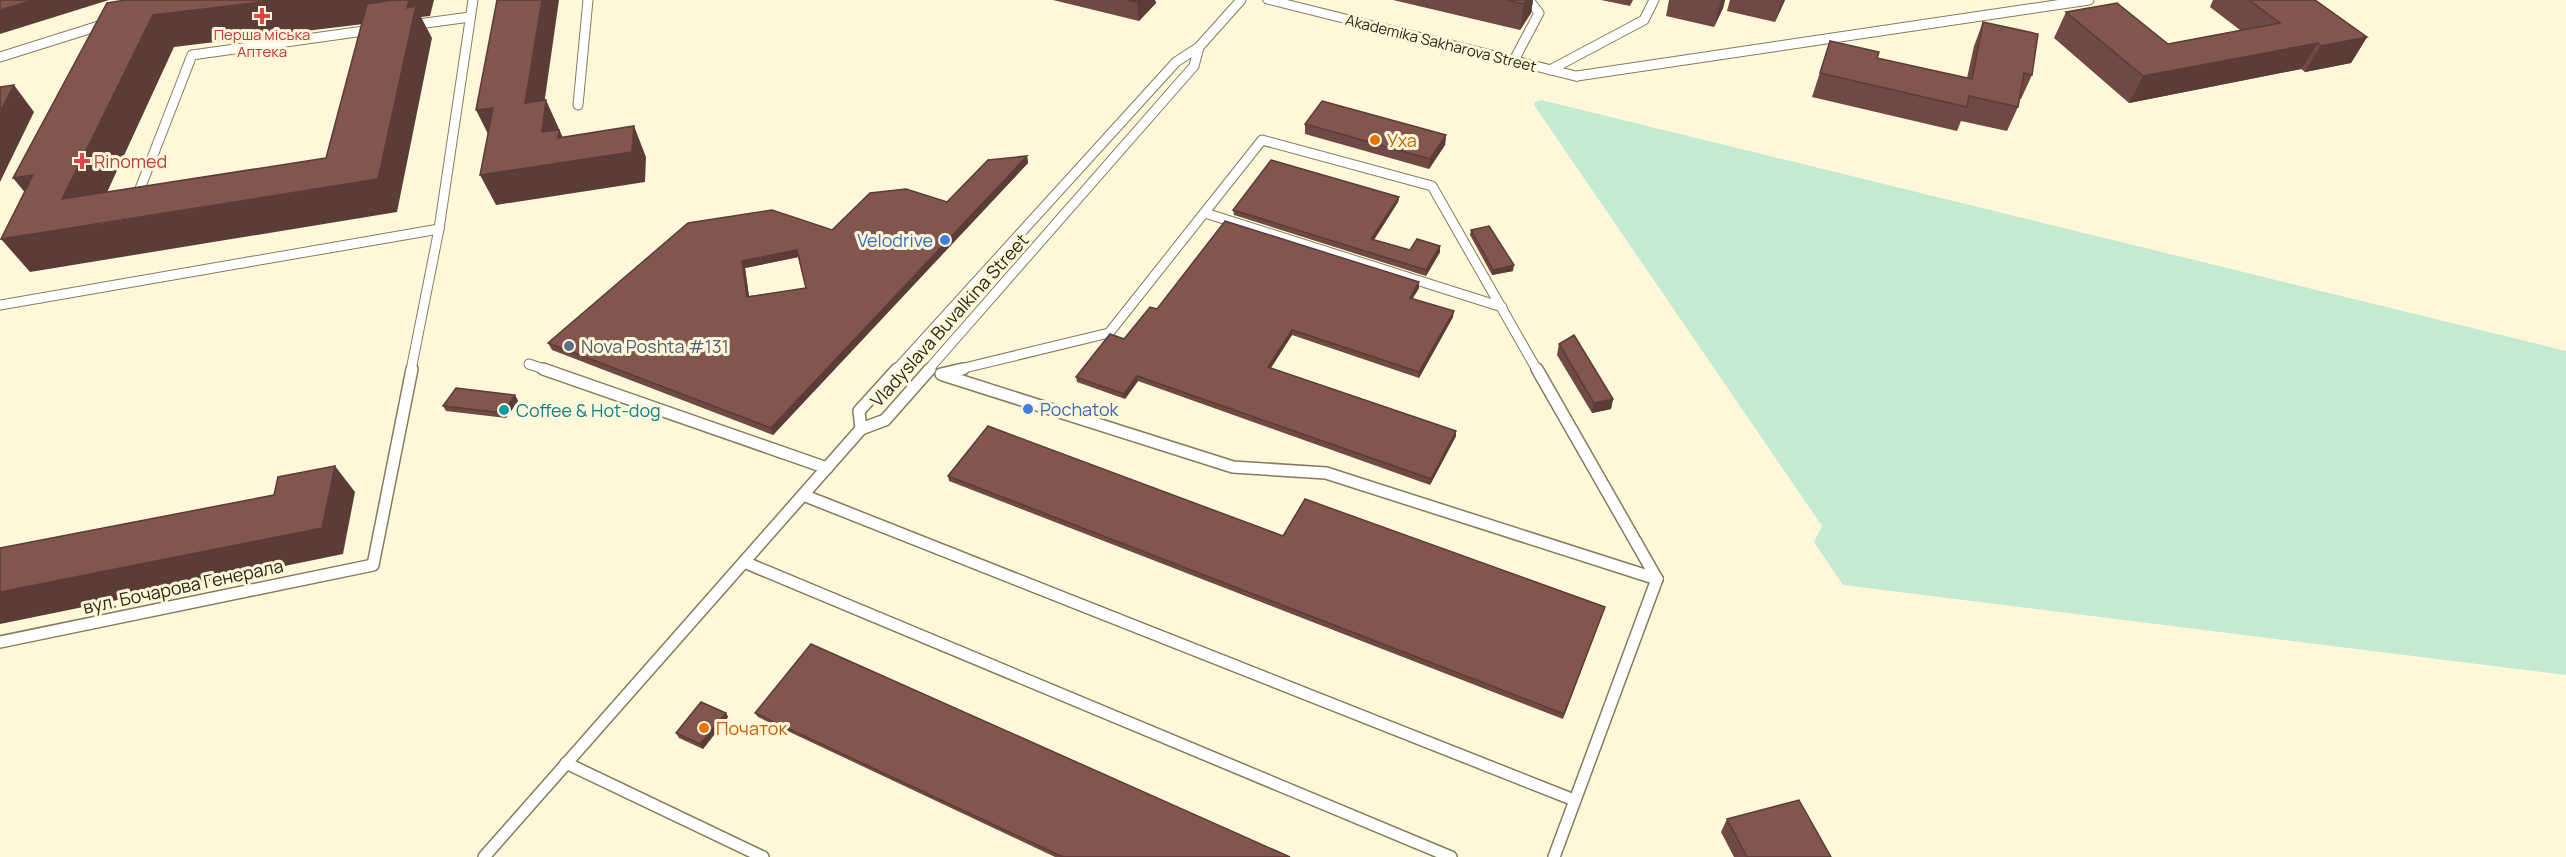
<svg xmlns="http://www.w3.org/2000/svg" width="2566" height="857" font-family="Manrope,sans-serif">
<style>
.green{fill:#c4ead1}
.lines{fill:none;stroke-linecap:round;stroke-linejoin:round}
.service-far1-casing{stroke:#847c5a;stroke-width:11}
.service-casing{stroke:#847c5a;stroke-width:14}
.minor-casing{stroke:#847c5a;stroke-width:2}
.service-far1{stroke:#fff;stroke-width:9}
.service{stroke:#fff;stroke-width:11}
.minor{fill:#fff;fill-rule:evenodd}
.wall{fill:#704944;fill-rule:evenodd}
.shaded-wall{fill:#5b3c37;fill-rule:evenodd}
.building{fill:#82554f;stroke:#5b3c37;stroke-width:1.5;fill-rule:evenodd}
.health-dot{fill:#e0444e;stroke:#fef7d9;stroke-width:2}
.food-dot{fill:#e8710a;stroke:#fef7d9;stroke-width:2}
.shop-dot{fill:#3f7fe0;stroke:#fef7d9;stroke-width:2}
.service-dot{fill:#5c6f8a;stroke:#fef7d9;stroke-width:2}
.culture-dot{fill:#0f9aa8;stroke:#fef7d9;stroke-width:2}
.labels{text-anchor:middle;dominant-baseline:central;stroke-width:6;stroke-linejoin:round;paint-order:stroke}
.far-health-label{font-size:15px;fill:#be3a42;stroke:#fef7d9}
.far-street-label{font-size:15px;fill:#2b281a;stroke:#fef7d9}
.food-label{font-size:18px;fill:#c56008;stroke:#fef7d9;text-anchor:start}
.health-label{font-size:18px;fill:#be3a42;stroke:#fef7d9;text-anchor:start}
.shop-label{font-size:18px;fill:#366cbe;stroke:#fef7d9;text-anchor:end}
.street-label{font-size:18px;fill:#2b281a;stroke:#fef7d9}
.service-label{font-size:18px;fill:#4e5e75;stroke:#fef7d9;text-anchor:start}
.culture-label{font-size:18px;fill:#0d838f;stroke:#fef7d9;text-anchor:start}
</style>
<rect width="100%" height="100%" fill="#fef7d9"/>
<path class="green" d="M1541,100L2566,351V675L1843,585L1814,542L1822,526L1534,105L1535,102Z"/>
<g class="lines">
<g class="service-far1-casing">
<g id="service-far1">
<path d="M411,25L470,17"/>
<path d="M0,57L105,24"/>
<path d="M1513,62L1539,13L1529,0"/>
<path d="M1550,70L1644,20L1654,0"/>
<path d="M1577,76L2089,0"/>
<path d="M578,105L588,0"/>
<path d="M136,199L192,55L371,30"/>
<path d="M1205,213L1502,307"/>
<path d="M0,305L439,229"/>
<path d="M529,364L547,370"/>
<path d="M411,370L439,229L473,0"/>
<path d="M896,370L1176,62L1199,47L1241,0"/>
<path d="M928,370L1194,66L1199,47"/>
<path d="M956,370L1109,333L1262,140L1432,186L1537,370"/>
</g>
</g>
<g class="service-casing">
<g id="service">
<path d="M543,369L827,468"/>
<path d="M1537,369L1657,579"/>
<path d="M941,374L963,369"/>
<path d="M943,375L1233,467L1326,473L1657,579"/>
<path d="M861,429L859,411L897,369"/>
<path d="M803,495L1574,800"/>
<path d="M744,562L1451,857"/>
<path d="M0,642L373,565L412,369"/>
<path d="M566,763L763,857"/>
<path d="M484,857L861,429L885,420L930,369"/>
<path d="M1554,857L1657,579"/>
</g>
</g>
<g class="minor-casing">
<path id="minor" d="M1263,0H1287L1582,73L1585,76L1577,81L1265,3Z"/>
</g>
<use href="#service-far1" class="service-far1"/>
<use href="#service" class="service"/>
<use href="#minor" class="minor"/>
</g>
<g class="wall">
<path d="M1053,0H1155L1156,3L1139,21Z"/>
<path d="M1393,0H1533L1531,13L1520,30Z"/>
<path d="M1601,0H1633L1630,6Z"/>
<path d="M1669,0H1725L1723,8L1714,27L1666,16Z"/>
<path d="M1730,0H1785L1775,22L1727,11Z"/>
<path d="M2213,0H2315L2367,37L2351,63L2305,72L2301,69L2129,103L2054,38L2066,12L2168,44L2240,30L2210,7Z"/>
<path d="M1983,22L2032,75L2021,99H2020L2018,107L2007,131L1961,121L1957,131L1812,97L1830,41L1877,58L1967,78L1974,46Z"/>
<path d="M1305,124L1446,135L1445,145L1429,169L1305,134Z"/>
<path d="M1027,156L1028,163L773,435L552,350L548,343L832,230L947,202ZM798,257L806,288L749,296L745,268Z"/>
<path d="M1399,197L1398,202L1374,240L1410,250L1440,246V252L1426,276L1234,215L1233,210Z"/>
<path d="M1471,230L1513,271L1492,275L1470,235Z"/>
<path d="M1419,282V288L1412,299L1453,317L1419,378L1292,335L1271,368L1456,431V436L1430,485L1138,381L1125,399L1077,382L1076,377L1124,339Z"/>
<path d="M1559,344L1613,399L1611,409L1592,413L1557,355Z"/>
<path d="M515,395L518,401L506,418L446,411L443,406Z"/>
<path d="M948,476L1283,536L1605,607L1563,719L949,481Z"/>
<path d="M726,713L728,717L703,749L679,738L676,733Z"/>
<path d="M755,713L1290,857H1055L758,717Z"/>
<path d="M1727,819L1831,857H1734L1721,832Z"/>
</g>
<g class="shaded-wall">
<path d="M34,0H109L0,34V10Z"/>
<path d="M278,0H434L430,16L421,17L432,38L397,212L30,272L1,239L62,199L153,15ZM413,18L378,179L92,225L174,47Z"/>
<path d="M542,0H559L540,133L525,103Z"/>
<path d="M1140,0H1155L1156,3L1139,21L1137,2Z"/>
<path d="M1527,0H1533L1531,13L1520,30L1524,4Z"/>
<path d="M1721,0H1725L1723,8L1714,27Z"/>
<path d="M1782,0H1785L1775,22Z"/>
<path d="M2367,37L2351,63L2305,72L2321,46Z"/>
<path d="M2318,43L2301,69L2129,103L2143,76Z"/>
<path d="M14,85L34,112L0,182V112Z"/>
<path d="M546,100L573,160L634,126L646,157L645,182L496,205L480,175L542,132Z"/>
<path d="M493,108L491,140L476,110Z"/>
<path d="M1446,135L1445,145L1429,169L1430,159Z"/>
<path d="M1027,156L1028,163L773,435L771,428Z"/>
<path d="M33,175L40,211L13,178Z"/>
<path d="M1399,197L1398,202L1371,244V239Z"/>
<path d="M1440,246V252L1426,276V270Z"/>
<path d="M797,250L799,257L745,268L750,304L747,297L742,261Z"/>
<path d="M1514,265L1513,271L1492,275L1493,270Z"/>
<path d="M1419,282V288L1410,303V298Z"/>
<path d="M1454,311L1453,317L1419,378V372Z"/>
<path d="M1292,330V335L1268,372V367Z"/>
<path d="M1137,376L1138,381L1125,399L1124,394Z"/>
<path d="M515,395L518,401L506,418L503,413Z"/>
<path d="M1613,399L1611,409L1592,413L1594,403Z"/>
<path d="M1456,431V436L1430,485L1431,479Z"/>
<path d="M335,466L355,492L343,554L0,624V592L322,528Z"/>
<path d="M726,713L728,717L703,749L700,744Z"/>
</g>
<g class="building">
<path d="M0,0H34L0,10Z"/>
<path d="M125,0H278L153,15L62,199L326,158L367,4L394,0H409L407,8L416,6L378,179L1,239L33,175L13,178L107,3Z"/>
<path d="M497,0H542L525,103L546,100L542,132L559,130L558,138L634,126L632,152L480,175L493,108L476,110Z"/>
<path d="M1127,0H1140L1137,2Z"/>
<path d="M1506,0H1527L1524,4Z"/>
<path d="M2249,0H2315L2367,37L2321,46L2318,43L2143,76L2066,12L2117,3L2168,44L2280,23Z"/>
<path d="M1983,22L2038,34L2032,75L2024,73L2018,107L1969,96L1967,107L1820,73L1830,41L1879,52L1877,58L1972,79Z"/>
<path d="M14,85L0,112V87Z"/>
<path d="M1322,101L1446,135L1430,159L1305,124Z"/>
<path d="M1027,156L771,428L548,343L688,223L772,210L832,230L870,193L906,189L947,202L988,160ZM797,250L806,288L747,297L742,261Z"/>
<path d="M1271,160L1399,197L1371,239L1410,250L1417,239L1440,246L1426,270L1233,210Z"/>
<path d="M1225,221L1419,282L1410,298L1454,311L1419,372L1292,330L1268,367L1456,431L1431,479L1137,376L1124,394L1076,377L1110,334L1124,339L1150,307L1157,309Z"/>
<path d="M1489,226L1514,265L1493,270L1471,230Z"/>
<path d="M1574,335L1613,399L1594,403L1559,344Z"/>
<path d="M456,388L515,395L503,413L443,406Z"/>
<path d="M988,426L1283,536L1305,499L1605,607L1564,714L948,476Z"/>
<path d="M335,466L322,528L0,592V548L274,495L278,477Z"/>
<path d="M811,644L1290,857H1063L755,713Z"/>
<path d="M701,702L726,713L700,744L676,733Z"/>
<path d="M1799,800L1831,857H1747L1727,819Z"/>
</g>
<g class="health-dot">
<path d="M259 7h6v6h6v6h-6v6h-6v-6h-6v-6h6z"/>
<path d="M79 152h6v6h6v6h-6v6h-6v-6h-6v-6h6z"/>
</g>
<g class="food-dot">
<circle cx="1375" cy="140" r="6"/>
<circle cx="704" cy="728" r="6"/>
</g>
<g class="shop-dot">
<circle cx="945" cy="240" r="6"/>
<circle cx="1028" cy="409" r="6"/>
</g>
<circle class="service-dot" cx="569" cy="346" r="6"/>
<circle class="culture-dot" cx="504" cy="410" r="6"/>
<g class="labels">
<g class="far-health-label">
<text x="262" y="34">Перша міська<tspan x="262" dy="17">Аптека</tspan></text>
</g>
<g class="far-street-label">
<text transform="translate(1441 43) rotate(14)">Akademika Sakharova Street</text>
</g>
<g class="food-label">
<text x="1387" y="140">Уха</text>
<text x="716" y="728">Початок</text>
</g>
<g class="health-label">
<text x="94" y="161">Rinomed</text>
</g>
<g class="shop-label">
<text x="933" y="240">Velodrive</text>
<text x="1040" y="409" text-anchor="start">Pochatok</text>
</g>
<g class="street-label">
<text transform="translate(949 320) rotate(-48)">Vladyslava Buvalkina Street</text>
<text transform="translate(183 586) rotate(-12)">вул. Бочарова Генерала</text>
</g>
<g class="service-label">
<text x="581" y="346">Nova Poshta #131</text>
</g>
<g class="culture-label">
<text x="516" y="410">Coffee &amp; Hot-dog</text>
</g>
</g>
</svg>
